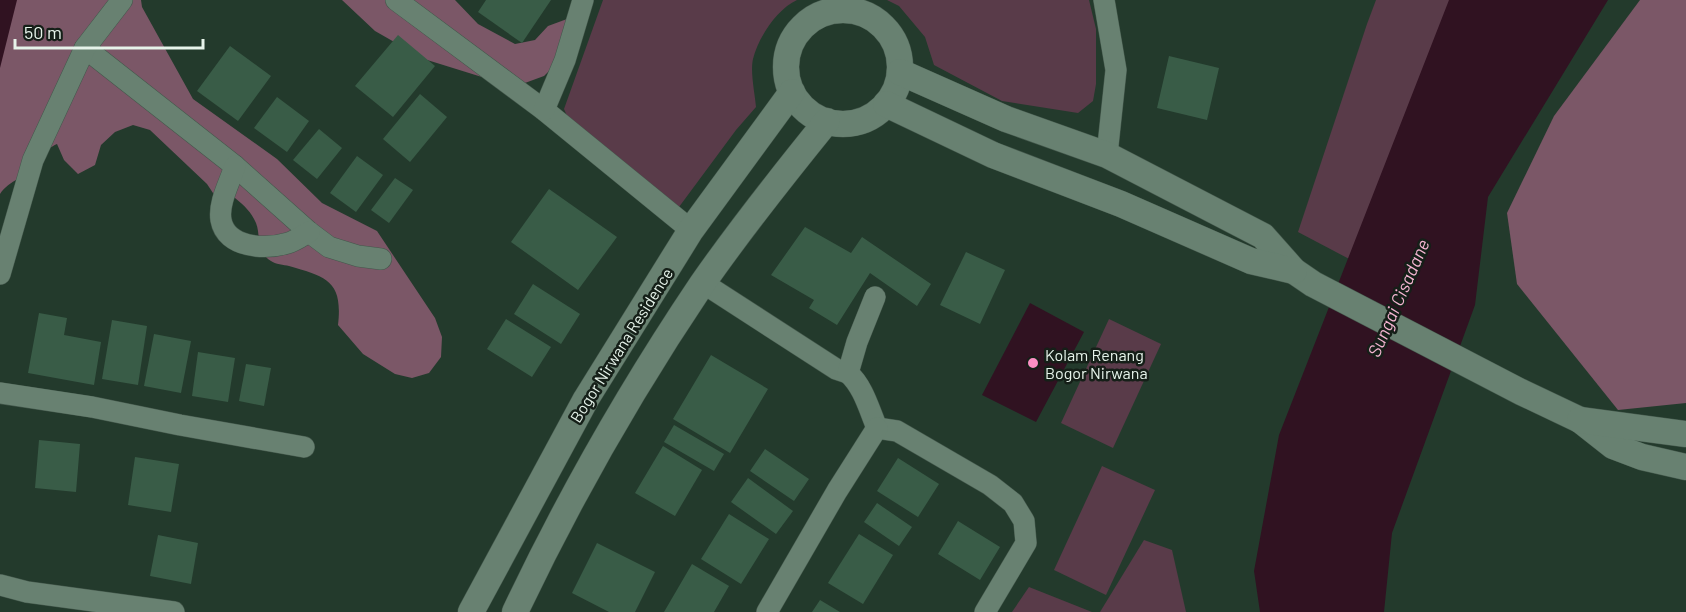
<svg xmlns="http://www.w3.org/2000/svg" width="1686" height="612" font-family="Barlow,sans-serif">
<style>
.green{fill:#593b49}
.forest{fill:#7b5767}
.water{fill:#301221}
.building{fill:#395c47}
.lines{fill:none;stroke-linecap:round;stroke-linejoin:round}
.minor-casing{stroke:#44584c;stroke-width:22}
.tertiary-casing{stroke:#44584c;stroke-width:27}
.minor{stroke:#688171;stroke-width:21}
.tertiary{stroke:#688171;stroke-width:26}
.poi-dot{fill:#fb8fc4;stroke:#151f18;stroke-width:2}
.labels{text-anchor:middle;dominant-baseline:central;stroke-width:5;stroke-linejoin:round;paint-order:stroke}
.street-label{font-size:16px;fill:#e6f3ea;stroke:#151f18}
.poi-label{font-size:16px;fill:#e6f3ea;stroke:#151f18;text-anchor:start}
.water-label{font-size:18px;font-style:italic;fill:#f4b4d1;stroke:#151f18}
</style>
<rect width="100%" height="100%" fill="#233a2c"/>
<g class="green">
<path d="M603,0H797C777,9 758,38 753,59C750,72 755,94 756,107L736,130L679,207L568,118L564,109Z"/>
<path d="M887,0H1089L1096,29V84L1093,101L1078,113L1002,101L934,65L925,37L899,6Z"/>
<path d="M1376,0H1452L1353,261L1298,232L1367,24Z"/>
<path d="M1109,319L1161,344L1113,448L1061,423Z"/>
<path d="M1102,466L1155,490L1106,595L1054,570Z"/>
<path d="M1144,540L1172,550L1186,612H1100Z"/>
<path d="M1029,587L1092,612H1012Z"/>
</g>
<g class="forest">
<path d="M12,0H141L142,7L193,99L277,159L322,203L377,231L435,318L442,337L441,357L429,373L412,378L395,374L363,354L338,325C343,281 327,277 289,266C284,265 275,264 271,261C255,251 261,235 256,223C251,212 245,206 235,198L217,199L207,184L150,130L133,125L115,132L101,145L95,165L78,174L64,160L57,144C44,150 46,154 37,164C27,177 9,180 0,194V29Z"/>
<path d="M342,0H455L478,24L515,44L535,40L548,26L567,19L558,62L544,76L514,87L424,59L375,31Z"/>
<path d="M1640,0H1686V403L1618,410L1517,284L1507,213L1554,116Z"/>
</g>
<g class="water">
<path d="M0,0H17L0,68Z"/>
<path d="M1449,0H1608L1488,197L1475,305L1392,533L1384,612H1260L1254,571L1279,435Z"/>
<path d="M1030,303L1084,332L1036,422L982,395Z"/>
</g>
<g class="building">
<path d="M486,0H551L522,43L478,12Z"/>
<path d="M398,35L435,66L393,117L355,86Z"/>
<path d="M230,46L271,76L238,121L197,91Z"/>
<path d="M1169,56L1219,68L1207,120L1157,108Z"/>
<path d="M420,94L447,117L410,162L383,139Z"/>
<path d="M277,97L309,121L287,152L254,128Z"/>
<path d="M319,129L342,148L317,179L293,160Z"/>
<path d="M357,156L383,175L356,212L330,193Z"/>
<path d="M395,178L413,190L389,223L371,210Z"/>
<path d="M549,189L617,237L578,290L511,242Z"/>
<path d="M805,227L851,253L862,237L931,284L917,306L870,273L837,325L809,308L814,300L771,275Z"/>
<path d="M966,252L1005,270L980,324L940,305Z"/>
<path d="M533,284L580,314L561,344L514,314Z"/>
<path d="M39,313L67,318L64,335L101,342L94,385L28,373Z"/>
<path d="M506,319L551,347L532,377L487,349Z"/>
<path d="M112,320L147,326L138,385L102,379Z"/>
<path d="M154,334L191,341L181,393L144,386Z"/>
<path d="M198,352L235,358L228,402L192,396Z"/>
<path d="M711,355L768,389L730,453L673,419Z"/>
<path d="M246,364L271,368L264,406L239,401Z"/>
<path d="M674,425L724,454L714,471L664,442Z"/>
<path d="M39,440L80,444L76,492L35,488Z"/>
<path d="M663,446L702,470L675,516L635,493Z"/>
<path d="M765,449L809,479L794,501L750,471Z"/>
<path d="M135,457L179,464L171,512L128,505Z"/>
<path d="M898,458L939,484L918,517L877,491Z"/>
<path d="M748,478L793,511L776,534L731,502Z"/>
<path d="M877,503L912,527L899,546L864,522Z"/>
<path d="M729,514L769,539L741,584L701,559Z"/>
<path d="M958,521L1000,547L980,580L938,554Z"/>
<path d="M859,534L893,555L863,604L828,583Z"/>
<path d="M158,535L198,543L191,584L150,576Z"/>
<path d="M597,543L655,572L635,612H609L572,593Z"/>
<path d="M692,564L729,586L714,612H664Z"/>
<path d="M820,600L840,612H812Z"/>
</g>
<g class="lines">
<g class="minor-casing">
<g id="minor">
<path d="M396,0L544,110L691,230"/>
<path d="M1104,0L1116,70L1107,155"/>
<path d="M85,48L235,166L309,232L329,247L358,256L381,259"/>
<path d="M544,110L565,60L583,0"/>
<path d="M235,166C230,182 218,203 221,220C226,248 265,250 288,243C295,241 302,236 309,232"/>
<path d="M0,274L33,160L85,48L122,0"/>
<path d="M703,283L836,369L848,373"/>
<path d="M875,297L857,342L848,373C863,386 869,409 877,428"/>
<path d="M0,393L92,407L180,425L304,447"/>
<path d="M877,428L897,431L990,485L1013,503L1024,521L1026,543L985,612"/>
<path d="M0,585L27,592L174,612"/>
<path d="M767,612L837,491L877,428"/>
</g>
</g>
<g class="tertiary-casing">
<g id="tertiary">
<circle cx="843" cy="67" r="57"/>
<path d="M900,72L1006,119L1107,155L1263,236L1294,271L1313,284L1521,392L1580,420L1613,446L1642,457L1686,467"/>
<path d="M886,104L993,155L1121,204L1251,261L1294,271"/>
<path d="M1580,420L1686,434"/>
<path d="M471,612L586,399L691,230L792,92"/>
<path d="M515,612C569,498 632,388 702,284C741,228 784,174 827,121"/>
</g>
</g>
<use href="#minor" class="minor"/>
<use href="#tertiary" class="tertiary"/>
</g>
<circle class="poi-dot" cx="1033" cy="363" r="6"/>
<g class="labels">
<g class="street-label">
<text transform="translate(621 345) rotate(-58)">Bogor Nirwana Residence</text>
</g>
<g class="poi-label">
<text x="1045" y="354">Kolam Renang<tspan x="1045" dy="18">Bogor Nirwana</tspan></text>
</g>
<g class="water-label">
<text transform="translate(1398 298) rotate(-66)">Sungai Cisadane</text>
</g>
</g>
<path d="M15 39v9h188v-9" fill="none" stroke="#e6f3ea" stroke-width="3"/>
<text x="24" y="39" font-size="18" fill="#e6f3ea" stroke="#151f18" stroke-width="4.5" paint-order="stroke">50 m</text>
</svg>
